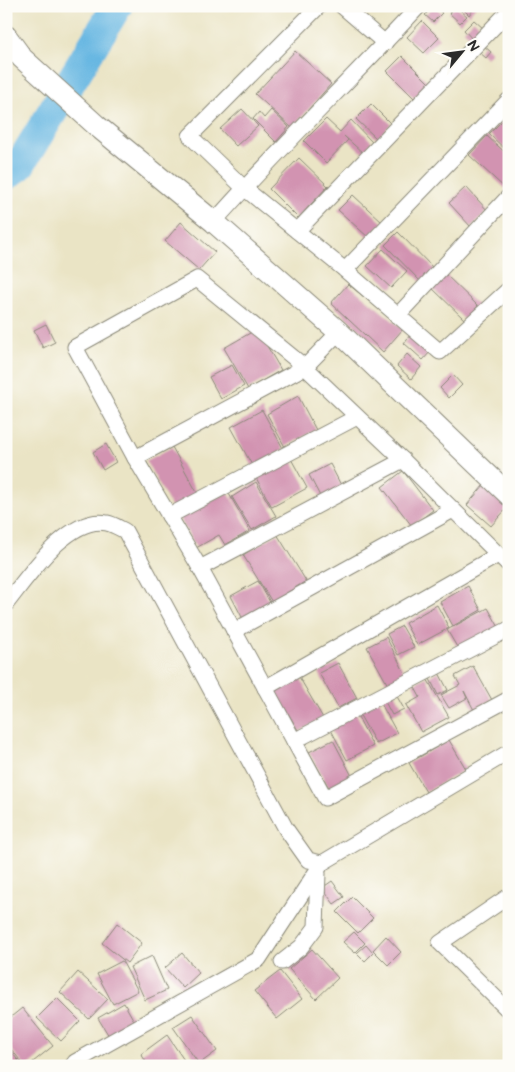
<svg xmlns="http://www.w3.org/2000/svg" width="515" height="1072" font-family="'Balsamiq Sans',sans-serif">
<style>
.lines{fill:none;stroke-linecap:round;stroke-linejoin:round}
.river{stroke:#68b7e2;stroke-width:31}
.building{fill:#d293b1}
.street-casing{stroke:#8a8878;stroke-width:17}
.secondary-casing{stroke:#8a8878;stroke-width:23}
.street{stroke:#fff;stroke-width:15}
.secondary{stroke:#fff;stroke-width:21}
</style>
<rect width="100%" height="100%" fill="#fdfcf7"/>
<filter id="ink" filterUnits="userSpaceOnUse"><feTurbulence type="fractalNoise" baseFrequency=".02" numOctaves="2"/><feDisplacementMap in="SourceGraphic" scale="10" xChannelSelector="R" yChannelSelector="G"/><feConvolveMatrix kernelMatrix="1 2 1 2 8 2 1 2 1" color-interpolation-filters="sRGB"/></filter>
<filter id="wash" filterUnits="userSpaceOnUse"><feTurbulence type="fractalNoise" baseFrequency=".0096" numOctaves="4" result="noise"/><feDisplacementMap in="SourceGraphic" scale="20" xChannelSelector="R" yChannelSelector="G"/><feGaussianBlur stdDeviation="1.12" result="paint"/><feColorMatrix in="noise" values="0 0 0 0 0 0 0 0 0 0 0 0 0 0 0 0 0 1.4 0 .05"/><feComposite in="paint" operator="in"/></filter>
<g filter="url(#wash)">
<rect width="100%" height="100%" fill="#eae4c5"/>
<g class="lines">
<path class="river" d="M6,175L19,166L117,6"/>
</g>
<g id="blocks">
<g class="building">
<path d="M434,6L442,13L433,22L425,15Z"/>
<path d="M455,6L467,16L460,23L449,13Z"/>
<path d="M460,6H476L469,15Z"/>
<path d="M474,20L484,29L473,40L464,30Z"/>
<path d="M422,21L439,38L424,53L407,37Z"/>
<path d="M483,45L491,52L486,58L478,51Z"/>
<path d="M295,51L331,84L292,128L255,94Z"/>
<path d="M402,56L429,83L414,98L387,71Z"/>
<path d="M371,104L391,124L377,139L356,119Z"/>
<path d="M242,109L258,126L236,146L220,129Z"/>
<path d="M271,110L289,127L276,142L253,119L259,112L264,118Z"/>
<path d="M326,119L340,132L351,120L372,142L363,153L344,136L348,140L326,163L304,141Z"/>
<path d="M504,119L509,124V153L489,134Z"/>
<path d="M487,136L509,156V188L507,190L469,155Z"/>
<path d="M299,158L328,186L298,218L269,189Z"/>
<path d="M466,187L488,211L471,227L449,203Z"/>
<path d="M353,195L383,223L369,238L338,210Z"/>
<path d="M181,222L215,252L199,270L165,241Z"/>
<path d="M398,232L436,271L423,284L385,245Z"/>
<path d="M383,249L407,271L391,288L367,266Z"/>
<path d="M443,272L478,306L465,320L430,286Z"/>
<path d="M348,284L403,329L383,352L331,303Z"/>
<path d="M46,324L55,342L43,348L34,330Z"/>
<path d="M257,329L281,370L248,389L224,348Z"/>
<path d="M410,335L430,352L423,360L404,343Z"/>
<path d="M407,354L421,367L411,379L397,366Z"/>
<path d="M232,365L244,386L221,399L209,377Z"/>
<path d="M453,375L462,385L449,398L440,388Z"/>
<path d="M298,396L316,430L285,447L267,414Z"/>
<path d="M262,410L284,450L253,467L231,427Z"/>
<path d="M106,444L116,462L103,470L93,452Z"/>
<path d="M172,447L199,496L173,510L146,461Z"/>
<path d="M290,457L307,488L272,507L255,476Z"/>
<path d="M330,464L343,489L322,500L309,475Z"/>
<path d="M403,471L433,510L412,526L382,487Z"/>
<path d="M256,482L276,516L252,530L232,497Z"/>
<path d="M484,485L508,507L491,526L467,505Z"/>
<path d="M228,492L250,531L225,545L219,535L196,548L178,515Z"/>
<path d="M277,534L306,581L272,602L243,555Z"/>
<path d="M258,581L271,604L243,619L231,596Z"/>
<path d="M468,586L481,610L453,626L440,602Z"/>
<path d="M437,605L449,628L417,645L405,623Z"/>
<path d="M488,608L501,631L461,654L447,630Z"/>
<path d="M402,626L414,647L398,655L387,634Z"/>
<path d="M386,637L407,677L389,687L367,647Z"/>
<path d="M338,663L357,698L338,708L319,673Z"/>
<path d="M473,666L492,700L474,710L464,691L467,698L449,708L441,695L460,685L455,676Z"/>
<path d="M438,671L448,690L438,695L429,677Z"/>
<path d="M298,675L323,718L299,732L274,689Z"/>
<path d="M426,677L449,717L421,732L406,705L420,697L413,684Z"/>
<path d="M394,691L404,709L392,715L383,698Z"/>
<path d="M378,698L397,733L376,744L357,710Z"/>
<path d="M356,713L373,746L347,760L330,728Z"/>
<path d="M333,740L352,776L329,788L309,752Z"/>
<path d="M449,740L466,769L426,792L409,763Z"/>
<path d="M332,881L344,897L334,904L322,888Z"/>
<path d="M352,897L373,918L358,933L337,912Z"/>
<path d="M117,923L142,943L127,963L102,943Z"/>
<path d="M354,932L365,943L355,953L343,942Z"/>
<path d="M386,936L401,952L388,965L373,950Z"/>
<path d="M366,945L373,953L365,961L357,953Z"/>
<path d="M312,949L338,978L316,999L289,969Z"/>
<path d="M182,953L199,973L183,988L165,968Z"/>
<path d="M152,956L167,990L145,1000L130,967Z"/>
<path d="M122,961L138,991L113,1004L97,974Z"/>
<path d="M280,971L302,999L277,1019L254,991Z"/>
<path d="M78,972L108,999L89,1019L60,992Z"/>
<path d="M57,998L80,1021L61,1041L37,1018Z"/>
<path d="M124,1003L137,1026L112,1041L98,1018Z"/>
<path d="M22,1008L53,1046L28,1066H25L6,1043V1021Z"/>
<path d="M192,1015L217,1051L199,1064L173,1027Z"/>
<path d="M167,1035L188,1066H149L141,1054Z"/>
<path d="M6,1045L21,1064L19,1066H6Z"/>
</g>
</g>
</g>
<g filter="url(#ink)">
<use href="#blocks" fill-opacity="0" stroke="#8a8878" stroke-width="1"/>
<g class="lines">
<g class="street-casing">
<g id="street">
<path d="M319,6L190,136L244,188L345,270L440,352L509,289"/>
<path d="M342,6L385,43"/>
<path d="M214,222C280,147 352,79 419,6"/>
<path d="M297,231L509,11"/>
<path d="M345,270L509,100"/>
<path d="M397,316L509,196"/>
<path d="M135,458L305,367L339,332"/>
<path d="M169,516L357,417"/>
<path d="M509,565L403,460L305,367L197,279L75,347L135,458L200,568L325,798L509,699"/>
<path d="M200,568L403,460"/>
<path d="M6,604C27,578 69,514 107,523C113,524 119,528 125,531L286,829L308,860L322,863"/>
<path d="M234,631L453,510"/>
<path d="M265,688L498,555"/>
<path d="M294,741L509,629"/>
<path d="M509,896L440,943L509,1011"/>
<path d="M282,962L301,947L316,927L318,873"/>
<path d="M72,1066L75,1062L259,959L322,863L509,752"/>
</g>
</g>
<g class="secondary-casing">
<path id="secondary" d="M6,36L22,58L97,126L214,222L339,332L509,495"/>
</g>
<use href="#street" class="street"/>
<use href="#secondary" class="secondary"/>
</g>
</g>
<rect width="515" height="1072" fill="none" stroke="#fdfcf7" stroke-width="25"/>
<g transform="translate(462 52) rotate(61)" stroke="#fdfcf7" stroke-width="4" paint-order="stroke">
<path d="M0-4L9 19L0 12L-9 19Z" fill="#2b2b2b"/>
<text y="-8" font-size="14" font-weight="bold" text-anchor="middle" fill="#2b2b2b">N</text>
</g>
</svg>
